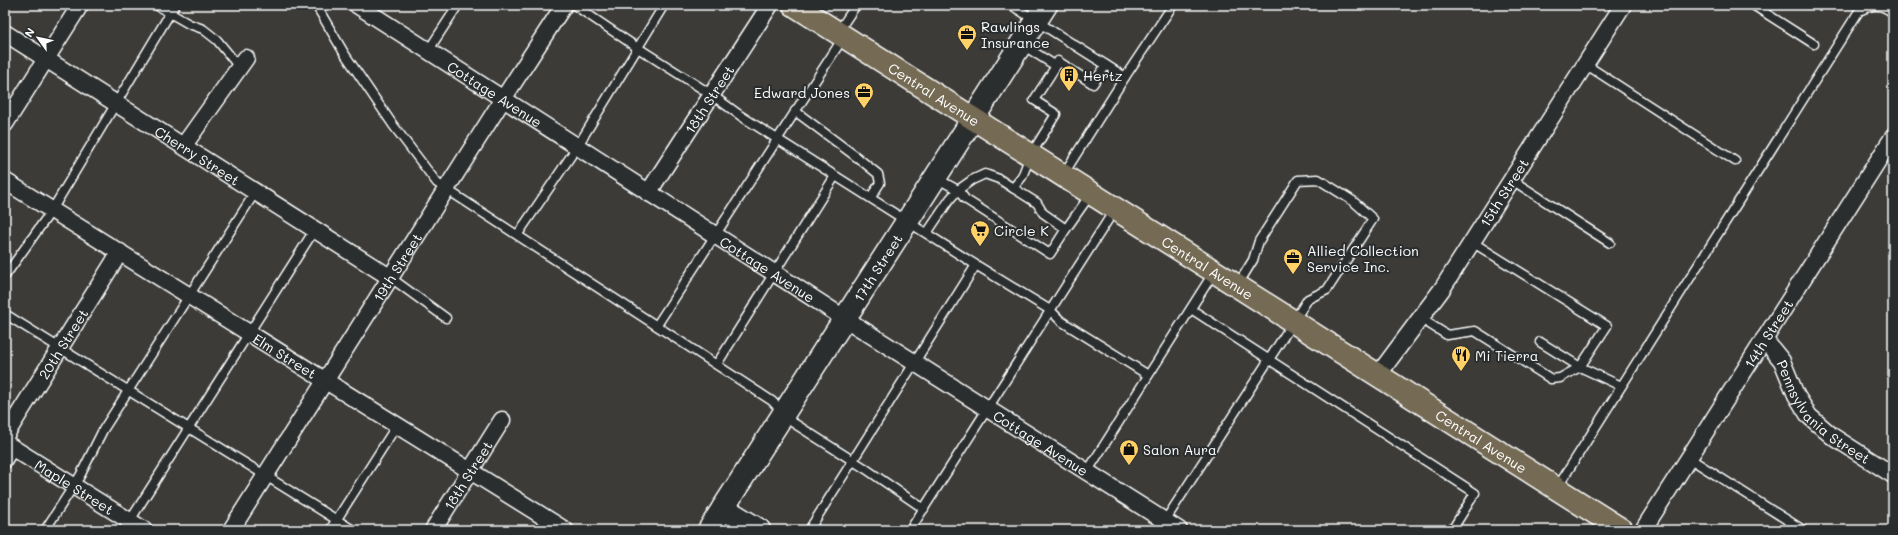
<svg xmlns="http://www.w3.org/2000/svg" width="1898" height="535" font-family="Mali,sans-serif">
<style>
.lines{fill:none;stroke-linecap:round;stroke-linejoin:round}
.lane-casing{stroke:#fff;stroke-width:11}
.street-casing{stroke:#fff;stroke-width:19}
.secondary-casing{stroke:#fff;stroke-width:25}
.primary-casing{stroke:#fff;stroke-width:25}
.lane{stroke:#2a2d2e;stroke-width:8}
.street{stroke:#2a2d2e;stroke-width:16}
.secondary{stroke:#2a2d2e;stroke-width:22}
.primary{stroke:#746b52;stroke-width:22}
.labels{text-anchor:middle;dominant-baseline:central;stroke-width:4;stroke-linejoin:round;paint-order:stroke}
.poi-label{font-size:14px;fill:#fff;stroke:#2a2d2e;text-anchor:start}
.street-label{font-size:14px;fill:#fff;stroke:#2a2d2e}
</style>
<rect width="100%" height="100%" fill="#3c3b37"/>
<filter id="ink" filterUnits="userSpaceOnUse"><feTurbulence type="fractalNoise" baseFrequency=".025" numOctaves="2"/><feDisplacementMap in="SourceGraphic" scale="8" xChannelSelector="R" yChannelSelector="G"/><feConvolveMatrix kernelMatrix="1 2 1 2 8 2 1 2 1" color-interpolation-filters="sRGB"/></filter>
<g filter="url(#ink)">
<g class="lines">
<g class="lane-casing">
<g id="lane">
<path d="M156,5L189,24L203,29L217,40L240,68"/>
<path d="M316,5L344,53L393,125L437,183L772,401L792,422L866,469L924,509"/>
<path d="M574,5L638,48L712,95L741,116L976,265L1050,310L1061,321L1148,375"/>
<path d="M1011,5L1125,77L1063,175"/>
<path d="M1753,5L1814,44"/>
<path d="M838,32L856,5"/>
<path d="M1021,44L1056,66L1034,100L1056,114L1030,156L1022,177L1013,188L1037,203L1043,213L1066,229L1090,195"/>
<path d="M428,51L458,5"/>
<path d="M1585,64L1735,161"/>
<path d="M1056,66L1058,61L1093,84L1106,65"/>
<path d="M1125,77L1173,5"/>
<path d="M795,111L858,158L878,174L880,183L871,197"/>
<path d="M936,178L958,190L972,180L985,174L999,179L1013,188"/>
<path d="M1512,180L1610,243"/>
<path d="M927,233L950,199L958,190L965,199L1050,254L1066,229"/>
<path d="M518,234L577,147L664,5"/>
<path d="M1472,242L1607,326L1580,367L1540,342"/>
<path d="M5,276L52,210L175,5"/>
<path d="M391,278L446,318"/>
<path d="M1191,309L1475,493L1452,530"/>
<path d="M5,314L353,530"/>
<path d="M1420,318L1447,335L1475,331L1551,379L1560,378L1580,367L1621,386"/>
<path d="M657,325L843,38"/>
<path d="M717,364L835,176"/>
<path d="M1689,458L1803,530"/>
<path d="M5,465L15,449"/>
<path d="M1087,472L1214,272"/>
<path d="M1557,488L1859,11C1872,5 1881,3 1893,13"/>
<path d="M45,530L80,476L103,430L256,191"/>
<path d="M124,530L315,229"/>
<path d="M330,530L397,425"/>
<path d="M809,530L976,265"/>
<path d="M910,530L1115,209"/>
<path d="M1159,530L1308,299L1327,290L1373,219L1353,201L1318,179L1298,180L1259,241L1253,260L1237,286"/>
</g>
</g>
<g class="street-casing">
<g id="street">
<path id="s1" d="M357,5L844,318L1179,530"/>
<path id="s2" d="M5,33L391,278"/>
<path d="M5,124L80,5"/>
<path d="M184,145L246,58"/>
<path id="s3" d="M5,181L565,530"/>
<path id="s4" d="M648,193L770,5"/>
<path id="s5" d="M1764,339L1782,361L1796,395L1809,416L1832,436L1893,475"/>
<path id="s6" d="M1378,375L1442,289L1623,5"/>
<path id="s7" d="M5,436L120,252"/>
<path id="s8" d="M5,443L144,530"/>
<path id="s9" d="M231,530L503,99L564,5"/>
<path id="s10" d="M433,530L502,420"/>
<path id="s11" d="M1643,530L1893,137"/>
</g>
</g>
<g class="secondary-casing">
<g id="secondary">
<path d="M723,508L759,530"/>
<path id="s12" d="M709,530L1046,5"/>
</g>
</g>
<g class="primary-casing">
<g id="primary">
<path id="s13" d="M794,5L1622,530"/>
</g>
</g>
<use href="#lane" class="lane"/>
<use href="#street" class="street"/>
<use href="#secondary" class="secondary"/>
<use href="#primary" class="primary"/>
</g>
</g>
<defs>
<g id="office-pin" transform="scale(1)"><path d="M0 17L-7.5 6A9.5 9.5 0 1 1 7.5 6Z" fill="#ffd166" stroke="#2a2d2e"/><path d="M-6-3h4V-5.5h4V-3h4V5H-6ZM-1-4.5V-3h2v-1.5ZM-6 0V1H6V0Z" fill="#111"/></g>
<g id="building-pin" transform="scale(1)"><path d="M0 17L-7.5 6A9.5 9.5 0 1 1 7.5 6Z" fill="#ffd166" stroke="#2a2d2e"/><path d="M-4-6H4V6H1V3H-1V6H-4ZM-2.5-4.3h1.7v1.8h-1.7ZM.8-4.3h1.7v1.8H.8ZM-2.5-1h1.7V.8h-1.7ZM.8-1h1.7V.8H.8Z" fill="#111"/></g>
<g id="supermarket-pin" transform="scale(1)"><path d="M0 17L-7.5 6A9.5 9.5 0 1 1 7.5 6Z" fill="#ffd166" stroke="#2a2d2e"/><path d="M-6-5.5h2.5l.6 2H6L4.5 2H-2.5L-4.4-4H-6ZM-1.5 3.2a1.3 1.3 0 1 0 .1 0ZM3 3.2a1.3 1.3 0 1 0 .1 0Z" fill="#111"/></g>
<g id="restaurant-pin" transform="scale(1)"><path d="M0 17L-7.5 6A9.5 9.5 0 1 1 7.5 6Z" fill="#ffd166" stroke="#2a2d2e"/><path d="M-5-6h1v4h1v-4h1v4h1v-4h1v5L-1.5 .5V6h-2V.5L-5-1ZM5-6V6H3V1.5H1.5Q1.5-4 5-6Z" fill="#111"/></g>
<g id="shop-pin" transform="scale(1)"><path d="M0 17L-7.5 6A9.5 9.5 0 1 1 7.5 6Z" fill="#ffd166" stroke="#2a2d2e"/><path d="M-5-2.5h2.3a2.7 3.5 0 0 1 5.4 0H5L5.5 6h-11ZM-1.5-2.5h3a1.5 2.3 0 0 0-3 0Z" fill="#111"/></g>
</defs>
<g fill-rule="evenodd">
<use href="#office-pin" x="967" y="34"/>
<use href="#building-pin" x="1069" y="75"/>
<use href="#office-pin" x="864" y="92"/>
<use href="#supermarket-pin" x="980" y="230"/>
<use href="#office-pin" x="1293" y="258"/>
<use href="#restaurant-pin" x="1461" y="355"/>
<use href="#shop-pin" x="1129" y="449"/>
</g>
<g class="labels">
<g class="poi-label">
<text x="981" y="26">Rawlings<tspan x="981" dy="16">Insurance</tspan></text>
<text x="1083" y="75">Hertz</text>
<text x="850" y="92" text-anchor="end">Edward Jones</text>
<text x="994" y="230">Circle K</text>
<text x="1307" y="250">Allied Collection<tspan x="1307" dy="16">Service Inc.</tspan></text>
<text x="1475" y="355">Mi Tierra</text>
<text x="1143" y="449">Salon Aura</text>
</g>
<g class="street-label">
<text stroke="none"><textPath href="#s1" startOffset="164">Cottage Avenue</textPath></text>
<text stroke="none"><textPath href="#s13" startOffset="166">Central Avenue</textPath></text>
<text stroke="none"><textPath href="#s4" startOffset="112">18th Street</textPath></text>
<text stroke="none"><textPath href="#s2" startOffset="228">Cherry Street</textPath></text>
<text stroke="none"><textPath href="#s6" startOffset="222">15th Street</textPath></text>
<text stroke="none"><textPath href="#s9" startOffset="311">19th Street</textPath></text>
<text stroke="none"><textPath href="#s12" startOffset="312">17th Street</textPath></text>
<text stroke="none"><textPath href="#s13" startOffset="490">Central Avenue</textPath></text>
<text stroke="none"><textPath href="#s1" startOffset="488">Cottage Avenue</textPath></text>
<text stroke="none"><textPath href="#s11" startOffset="233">14th Street</textPath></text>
<text stroke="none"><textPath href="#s7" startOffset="109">20th Street</textPath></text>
<text stroke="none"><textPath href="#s3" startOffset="330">Elm Street</textPath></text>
<text stroke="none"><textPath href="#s5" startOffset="96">Pennsylvania Street</textPath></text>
<text stroke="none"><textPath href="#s13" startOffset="814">Central Avenue</textPath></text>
<text stroke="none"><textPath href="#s1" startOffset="812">Cottage Avenue</textPath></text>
<text stroke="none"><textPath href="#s10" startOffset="65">18th Street</textPath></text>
<text stroke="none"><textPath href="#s8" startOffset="82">Maple Street</textPath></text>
</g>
</g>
<rect width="1898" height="535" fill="none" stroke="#2a2d2e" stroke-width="20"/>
<rect x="10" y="10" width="1878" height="515" fill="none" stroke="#fff" stroke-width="1.5" filter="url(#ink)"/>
<g transform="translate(38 38) rotate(303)" stroke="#2a2d2e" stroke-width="3" paint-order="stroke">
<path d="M0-3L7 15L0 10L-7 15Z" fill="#ffffff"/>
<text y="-6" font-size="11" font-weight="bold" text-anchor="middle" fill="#ffffff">N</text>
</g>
</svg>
